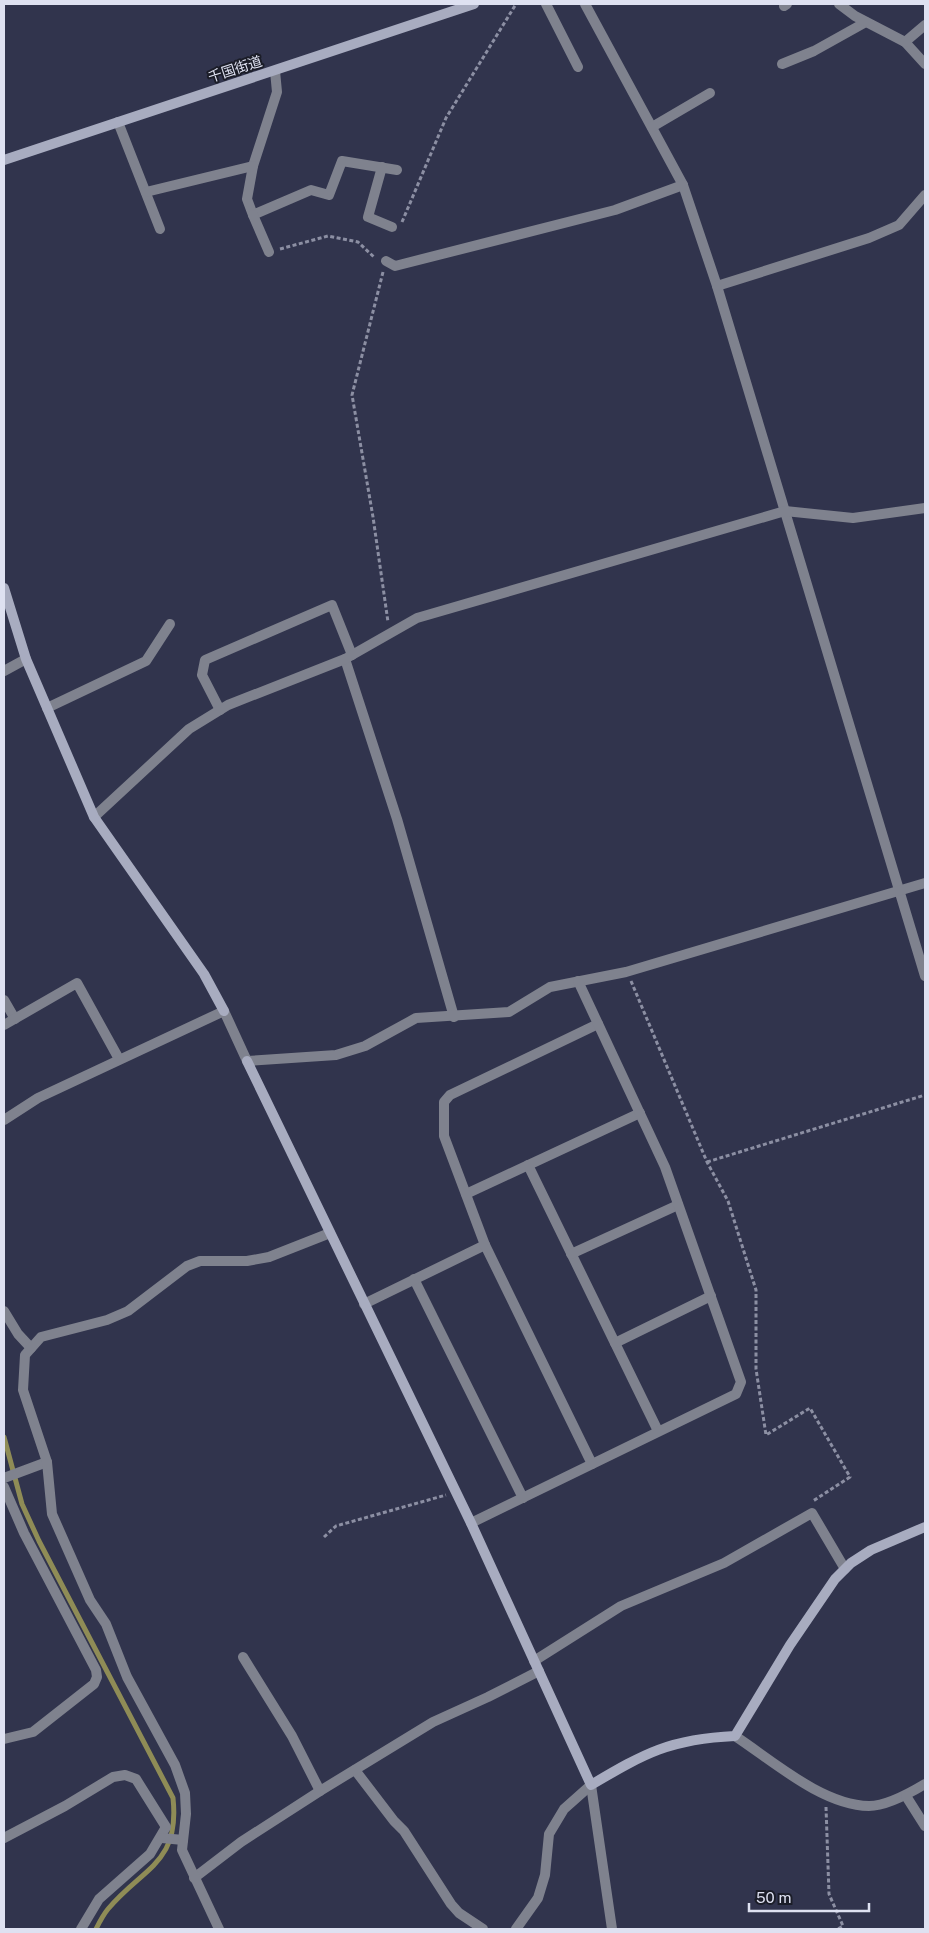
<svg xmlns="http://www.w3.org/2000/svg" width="929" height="1933" font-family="'Public Sans','Noto Sans JP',sans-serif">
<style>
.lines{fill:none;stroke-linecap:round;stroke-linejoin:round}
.stream{stroke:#8f8c56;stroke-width:5}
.path{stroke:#8c8fa3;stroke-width:3;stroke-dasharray:4 2.5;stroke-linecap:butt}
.lane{stroke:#7f828e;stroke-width:10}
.street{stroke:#7f828e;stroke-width:10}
.secondary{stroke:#a8acc0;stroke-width:10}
.labels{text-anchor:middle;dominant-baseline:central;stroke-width:4;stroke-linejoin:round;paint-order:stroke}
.street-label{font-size:14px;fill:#dee1f1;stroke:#1b1d28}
</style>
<rect width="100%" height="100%" fill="#31344d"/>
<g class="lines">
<path class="stream" d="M4,1437L22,1504L39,1541L173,1798C180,1864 143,1867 108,1909C103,1915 99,1923 96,1929"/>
<g class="path">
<path d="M402,222L446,118L516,4"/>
<path d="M280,249L328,236L358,242L375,258"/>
<path d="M383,272L352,395L373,517L388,622"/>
<path d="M631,981L707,1162L728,1201L756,1290V1369L766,1435L810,1408L850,1477L813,1501"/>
<path d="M707,1162L925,1095"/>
<path d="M324,1537L336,1526L446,1495"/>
<path d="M826,1807L829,1894L843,1926L838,1929"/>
</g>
<g class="lane">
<path d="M784,6L787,4"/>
<path d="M782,64L814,51L866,22"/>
<path d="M355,1770L394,1821L404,1831L451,1904L459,1913L483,1929"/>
</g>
<g class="street">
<path d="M546,4L578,67"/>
<path d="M585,4L683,185L717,286L925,976"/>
<path d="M839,4L855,16L905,42L925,64"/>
<path d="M905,42L925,25"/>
<path d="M275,71L277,92L253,166L247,199L253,215L311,190L329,195L342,161L397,170"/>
<path d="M118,122L160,229"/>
<path d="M652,127L710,93"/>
<path d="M382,167L368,217L392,227"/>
<path d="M146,192L253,166"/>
<path d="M253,215L269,252"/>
<path d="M386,261L395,266L615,210L683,185"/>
<path d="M717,286L869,238L899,225L925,195"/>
<path d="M345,659L397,819L454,1017"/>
<path d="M4,671L26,659"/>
<path d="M47,708L146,661L170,624"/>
<path d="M220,710L202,675L205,660L332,605L352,655"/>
<path d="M94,817L189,729L228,705L345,659L417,618L785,511L853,518L925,508"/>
<path d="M4,1000L15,1019"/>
<path d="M4,1025L77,983L119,1059"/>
<path d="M4,1120L38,1098L224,1011L247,1061L336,1055L365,1046L416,1018L509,1012L550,987L626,972L925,883"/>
<path d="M528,1165L658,1431"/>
<path d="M466,1194L640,1113"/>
<path d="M571,1254L678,1205"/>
<path d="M414,1279L523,1498"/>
<path d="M364,1304L485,1245"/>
<path d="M4,1311L18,1334L31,1348"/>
<path d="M615,1343L711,1296"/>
<path d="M592,1464L485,1245L444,1136V1102L450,1095L598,1024"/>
<path d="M4,1478L47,1462"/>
<path d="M4,1487L24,1533L96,1670L97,1677L94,1684L33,1732L4,1739"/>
<path d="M471,1523L736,1394L741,1382L665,1167L578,981"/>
<path d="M243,1657L292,1736L320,1791"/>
<path d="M534,1661L621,1606L724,1563L812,1513L845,1569"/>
<path d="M735,1736C773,1761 822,1805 869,1806C887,1806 910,1793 925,1784"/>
<path d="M591,1785L612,1929"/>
<path d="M906,1796L925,1826"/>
<path d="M4,1838L65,1806L113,1777L125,1775L136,1779L166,1827L150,1854L99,1899L81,1929"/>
<path d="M162,1838L183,1840"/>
<path d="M194,1878L241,1842L320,1791L433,1722L488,1697L539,1671"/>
<path d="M219,1929L182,1850L186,1814L185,1793L175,1765L127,1677L106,1624L90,1600L52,1514L47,1462L23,1390L25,1355L41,1337L107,1320L128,1311L187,1266L200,1261H247L269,1257L330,1233"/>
<path d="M516,1929L538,1898L545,1875L549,1834L564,1809L591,1785"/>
</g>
<g class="secondary">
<path d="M4,160L474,4"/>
<path d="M4,588L26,659L94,817L204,974L224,1011"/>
<path d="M247,1061L471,1523L591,1785C645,1753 670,1739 735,1736L790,1645L835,1579L851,1563L871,1550L925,1527"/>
</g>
</g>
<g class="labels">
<g class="street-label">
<text transform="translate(235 69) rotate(-18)">千国街道</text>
</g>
</g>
<rect width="929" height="1933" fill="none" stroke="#dee1f1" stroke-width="10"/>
<path d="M749 1903v8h120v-8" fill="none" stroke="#dee1f1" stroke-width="2.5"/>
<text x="756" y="1903" font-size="15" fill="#dee1f1" stroke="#1b1d28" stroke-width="4" paint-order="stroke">50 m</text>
</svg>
